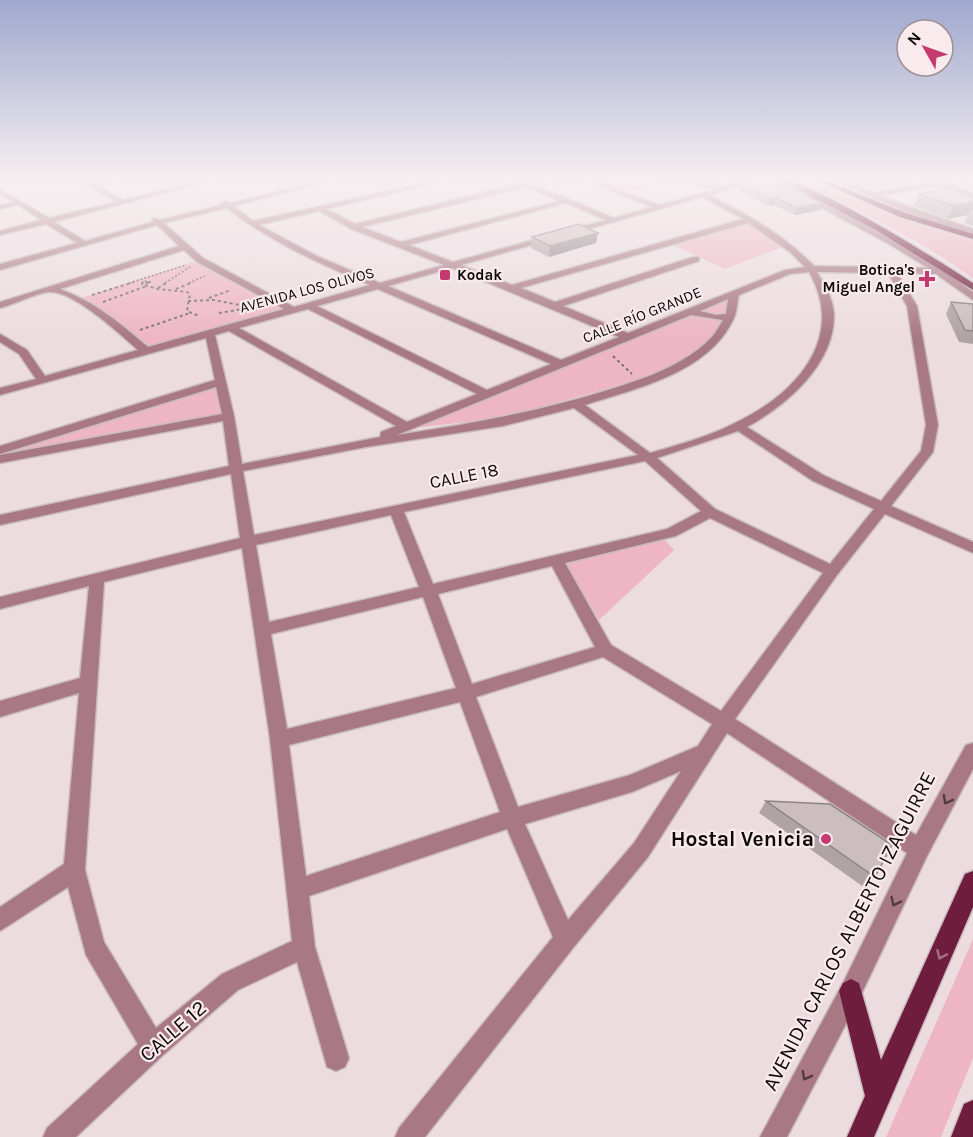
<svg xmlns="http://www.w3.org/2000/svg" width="973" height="1137" font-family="Karla,sans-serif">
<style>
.green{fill:#eeb6c4}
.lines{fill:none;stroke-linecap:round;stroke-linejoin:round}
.minor-casing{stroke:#c9babe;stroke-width:3}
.major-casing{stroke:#c9babe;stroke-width:3}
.path-far1{stroke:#7b7174;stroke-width:1.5;stroke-dasharray:2 2;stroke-linecap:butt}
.path{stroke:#7b7174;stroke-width:2;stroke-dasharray:3 3;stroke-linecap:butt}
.minor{fill:#a87885;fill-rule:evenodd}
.major{fill:#6e1d3c;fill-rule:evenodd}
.wall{fill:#afa3a5}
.shaded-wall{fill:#8e8486}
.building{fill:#cbbdc0;stroke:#8e8486;stroke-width:1.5}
.oneway{stroke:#543b42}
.oneway2{stroke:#a66f83}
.poi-dot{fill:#c53a6f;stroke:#f9eaed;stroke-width:2}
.labels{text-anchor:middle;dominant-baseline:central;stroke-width:4.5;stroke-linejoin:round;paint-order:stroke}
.far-poi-label{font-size:15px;font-weight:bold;fill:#0f0a0b;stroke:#f9eaed;text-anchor:end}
.far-street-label{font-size:15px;fill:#0f0a0b;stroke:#f9eaed}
.street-label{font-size:18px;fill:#0f0a0b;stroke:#f9eaed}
.near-poi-label{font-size:21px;font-weight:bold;fill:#0f0a0b;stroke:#f9eaed;text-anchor:end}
.near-street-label{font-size:21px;fill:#0f0a0b;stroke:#f9eaed}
</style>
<rect width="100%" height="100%" fill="#ecdce0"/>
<g class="green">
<path d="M593,179H650L658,185L629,192Z"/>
<path d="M788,179H806L931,228L973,241V279C933,248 885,224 840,202C823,194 805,188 788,179Z"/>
<path d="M748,222L785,246L725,269L673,245Z"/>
<path d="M196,261L281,306L280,310L152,347L146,346C126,326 107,311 81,298Z"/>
<path d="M727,300L724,319L709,340L677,363L638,380L502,418L405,429Z"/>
<path d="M217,385L222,415L6,455L9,449Z"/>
<path d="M665,540L674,550L599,620L565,562Z"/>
<path d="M973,939V1058L941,1137H886Z"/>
</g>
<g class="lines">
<g class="minor-casing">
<g id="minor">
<path d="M77,179H84L92,183L123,179L98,186L123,200L209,179H218L54,222L85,241L153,222V218L160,220L222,205L221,203L225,201L230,203L329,179H339L234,206L253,221L442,179H452L327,209L355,224L525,182L556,179L535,185L614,218L652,207L581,179H589L660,205L715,189L699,186L685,179L722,187L754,179H763L709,195C748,215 784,235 814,266L928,268L889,244L801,197L808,195C866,224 923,254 973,292V300L936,274L897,273L917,306L938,425L933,452L891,506L973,542V553L885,514L837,575L735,719L916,835L966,745L973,743V769L927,856L859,999L787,1137H760L843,983L907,853L727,733L648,857L573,948L425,1137H395L399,1128L553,937L507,829L309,896L315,947L349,1058L345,1067L336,1071L327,1067L297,962L238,990L162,1056L76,1137H43L47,1128L138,1044L86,955L68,887L0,931V907L64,864L79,693L0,717V701L80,678L89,586L0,609V597L240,538L231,474L0,525V515L229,466L223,421L0,463V455L222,414L216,387L0,454V446L215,380L206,338L0,395V388L36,379L19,354L0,342V334L27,350L45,376L138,350C121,335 73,290 49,292C33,294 16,304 0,308V302L179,246L157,225L0,270V264L77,243L46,224L0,235V231L41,220L18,205L0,209V205L13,202L0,194V189L49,218L116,202ZM527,187L559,201L401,242L362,227ZM702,197L743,219L512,285L461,265ZM566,203L606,220L453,262L409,245ZM227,208C270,242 320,264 370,285L294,307L203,258L164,223ZM319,211L351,229L444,265L380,283L317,256L259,225ZM748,223L790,252L805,267L785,270L628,333L563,306L699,261V257H693L555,302L521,288ZM184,250L197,262L284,309L148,347C118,322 97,303 60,289ZM452,268L619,337L561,360L388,286ZM809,272C848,340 793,396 733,424C707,437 678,445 650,453L585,405C637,388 709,373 734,318C737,312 737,302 739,295L790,274ZM817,272L888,273L907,306L926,425L921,451L881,501L823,475L747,427C787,405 835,364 834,314C833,299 825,285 817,272ZM378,289L551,364L487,390L317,306ZM728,299L726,314L716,315L700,311ZM308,309L477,394L407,422L239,328ZM691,315L723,320C719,327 715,334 710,339C683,366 643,379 608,390C538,412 468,424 397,435ZM229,331L396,426L381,432L380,437L242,464L234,416L215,335ZM574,408L638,455L254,535L243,471L366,447L503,426ZM738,431L813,481L874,509L830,564L715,509L657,458ZM645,461L701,511L667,529L433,584L404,512ZM391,515L419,587L269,622L256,545ZM710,518L823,573L721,711L611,645L565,563L676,536ZM242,548L270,739L292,941L222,974L156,1028L104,942L85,870L104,582ZM552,566L595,647L472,684L438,594ZM423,597L456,688L287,729L271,634ZM603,657L712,724L698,746L630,775L518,807L476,697ZM460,702L500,812L306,876L289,745ZM681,771L634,843L568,920L525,824L632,792Z"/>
<path d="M832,179H840L873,193L949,179H960L946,183L973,193V197L937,185L880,196L973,229V234L903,211Z"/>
</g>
</g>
<g class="major-casing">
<g id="major">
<path d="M777,179C805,176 943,263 973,283V290L876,230Z"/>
<path d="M814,179H822L906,213L973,234V239L900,217Z"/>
<path d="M973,871V907L874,1137H847L865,1096L839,991L843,983L851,979L859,983L881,1060L965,874Z"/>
<path d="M973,1100V1137H951L964,1104Z"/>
</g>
</g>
<g class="path-far1">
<path d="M129,283L186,265"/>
<path d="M142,283L143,281L151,282L146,283"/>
<path d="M165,283L190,267"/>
<path d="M189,283L205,276"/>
</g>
<g class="path">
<path d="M143,282L142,284L151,282H148"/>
<path d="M145,285L157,289L187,292L190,294L187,311L199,316"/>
<path d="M158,288L168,282"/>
<path d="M176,289L193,282"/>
<path d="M92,295L134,282"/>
<path d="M209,298L231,290"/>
<path d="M188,301L214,300L255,308"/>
<path d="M103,302L147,286"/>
<path d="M219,313L249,308"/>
<path d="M140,330L190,313"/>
<path d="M613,356L632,374"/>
</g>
<use href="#minor" class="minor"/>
<use href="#major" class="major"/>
</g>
<g class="wall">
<path d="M693,179H737L712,183Z"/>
<path d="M740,184L820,210L795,215L774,205L769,206L739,191Z"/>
<path d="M919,194L973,197V226L964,223L968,215L948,219L914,206Z"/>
<path d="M598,233L596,243L549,257L531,248L532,237Z"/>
<path d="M951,302L973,304V344L959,342L946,314Z"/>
<path d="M766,801L875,877L865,888L759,813Z"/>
</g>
<g class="shaded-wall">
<path d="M713,179H737L712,183Z"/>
<path d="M776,198L774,205L769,206L770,199Z"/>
<path d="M973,202V211L970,210L968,215L948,219L954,206Z"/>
<path d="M822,203L820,210L795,215L797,208Z"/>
<path d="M598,233L596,243L549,257L550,246Z"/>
</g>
<g class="building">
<path d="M765,179H770L822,203L797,208L776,198L770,199L740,184Z"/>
<path d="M950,188L973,197V202L954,206L919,194Z"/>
<path d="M579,224L598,233L550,246L532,237Z"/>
<path d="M951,302L973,304V331L965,330Z"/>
<path d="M766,801L830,804L892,845L875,877Z"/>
</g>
<defs><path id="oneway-chevron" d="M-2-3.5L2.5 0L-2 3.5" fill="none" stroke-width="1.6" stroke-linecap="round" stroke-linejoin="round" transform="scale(1.5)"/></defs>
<g class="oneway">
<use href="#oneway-chevron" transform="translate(947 800) rotate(118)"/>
<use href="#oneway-chevron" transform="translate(895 902) rotate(116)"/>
<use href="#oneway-chevron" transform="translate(806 1076) rotate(118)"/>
</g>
<use class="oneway2" href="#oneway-chevron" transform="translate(941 955) rotate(114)"/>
<linearGradient id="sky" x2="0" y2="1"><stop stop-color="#a0a8ce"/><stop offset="0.53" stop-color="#f6eff1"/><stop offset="1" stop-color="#f6eff1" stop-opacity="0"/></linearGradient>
<rect width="973" height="338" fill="url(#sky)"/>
<g class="poi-dot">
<rect x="439" y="269" width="12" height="12" rx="3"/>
<path d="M924 270h6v6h6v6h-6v6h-6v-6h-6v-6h6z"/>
<circle cx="826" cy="839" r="6"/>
</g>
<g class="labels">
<g class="far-poi-label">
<text x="915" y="270">Botica's<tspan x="915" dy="17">Miguel Angel</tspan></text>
<text x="457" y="275" text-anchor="start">Kodak</text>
</g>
<g class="far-street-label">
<text transform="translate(307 290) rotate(-15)">AVENIDA LOS OLIVOS</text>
<text transform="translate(642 315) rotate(-22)">CALLE RÍO GRANDE</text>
</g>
<g class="street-label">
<text transform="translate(464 476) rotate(-11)">CALLE 18</text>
</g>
<g class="near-poi-label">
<text x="814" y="839">Hostal Venicia</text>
</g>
<g class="near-street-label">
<text transform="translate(849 931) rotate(-63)">AVENIDA CARLOS ALBERTO IZAGUIRRE</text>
<text transform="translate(173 1031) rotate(-41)">CALLE 12</text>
</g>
</g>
<g transform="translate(925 48) rotate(310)"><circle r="28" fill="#f9eaed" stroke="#9b9093" stroke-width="1.5"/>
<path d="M0-4.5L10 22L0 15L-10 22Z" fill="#c53a6f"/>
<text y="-9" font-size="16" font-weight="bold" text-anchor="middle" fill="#0f0a0b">N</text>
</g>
</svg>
